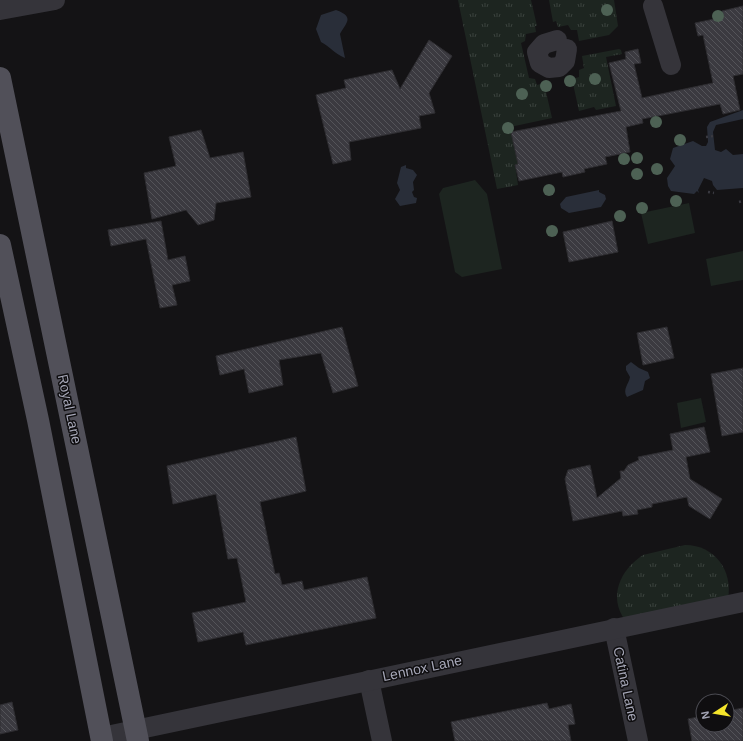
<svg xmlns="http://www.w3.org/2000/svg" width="743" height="741" font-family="Helvetica,sans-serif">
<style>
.grass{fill:url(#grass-tufts)}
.garden{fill:#1d2520}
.water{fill:#292e39}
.building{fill:url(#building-back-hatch);stroke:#2e2d31}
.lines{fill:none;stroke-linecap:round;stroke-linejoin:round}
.path{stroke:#3a3a41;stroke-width:2.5;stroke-dasharray:2 3;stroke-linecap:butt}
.minor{stroke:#35343a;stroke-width:20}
.major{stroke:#515059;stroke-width:22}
.tree{fill:#4d6154}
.labels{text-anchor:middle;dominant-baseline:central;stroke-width:3;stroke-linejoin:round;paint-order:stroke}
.street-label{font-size:14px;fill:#a5a6b6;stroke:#0f0e10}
</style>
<defs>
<pattern id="grass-tufts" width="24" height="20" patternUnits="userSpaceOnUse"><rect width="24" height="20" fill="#1d2520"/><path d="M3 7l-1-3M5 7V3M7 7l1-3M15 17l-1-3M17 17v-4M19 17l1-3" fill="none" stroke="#3b423e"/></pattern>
<pattern id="building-back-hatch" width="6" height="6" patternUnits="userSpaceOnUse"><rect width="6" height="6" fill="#3b3a40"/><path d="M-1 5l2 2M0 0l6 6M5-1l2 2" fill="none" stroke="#545459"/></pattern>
</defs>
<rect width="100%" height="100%" fill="#141315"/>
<g class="grass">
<path d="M458,0H531L537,26H535L536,32L526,34L525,41L521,43L529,78L535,79L537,85L544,83L552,118L510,127L518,164L515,165L518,185L497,189Z"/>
<path d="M549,0H614L618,26L609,35L579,41L577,30H571L568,25L558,27L556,21L553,22Z"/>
<path d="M619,49L621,50L622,54L606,57L616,106L596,110L594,107L579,111L572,79L579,77V70L584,68L582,56Z"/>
<path d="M685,545C715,545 733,571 728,599L625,620C608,597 620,570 643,555Z"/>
</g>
<g class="garden">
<path d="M475,180L487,194L502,269L462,277L455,272L439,194L443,188Z"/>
<path d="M689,203L695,233L648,244L641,213Z"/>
<path d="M743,251V280L711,286L706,259Z"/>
<path d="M701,398L706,422L681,428L677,403Z"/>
</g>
<g class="water">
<path d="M336,10C356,17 345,24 340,34L345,58C333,53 331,47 321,42L316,29L321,15Z"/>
<path d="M743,110V119L716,125L713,132L715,150L721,152L726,149L733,155L743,154V188L717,190L713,185L712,181L704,178L698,190L699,193L697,191L694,194L671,191L668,186L667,178L675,166L670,159L673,148L693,141L702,146H706L708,142L707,127L710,122Z"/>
<path d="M406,165V168L413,170L417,175L413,182L414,190L412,192L414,197L417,198L416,203L400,206L395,199L400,190L397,183L401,167Z"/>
<path d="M599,190V192L605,195L606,199L601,207L569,213L561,208L560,204L566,197Z"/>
<path d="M631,362L639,368L648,372L650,378L645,381L643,390L627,397C622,389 629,384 630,377L626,370V366Z"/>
</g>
<g class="building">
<path d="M743,6V74L733,76L740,110L723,114L720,104L642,119L643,123L626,127L630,152L605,157L607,164L584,169L585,172L563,177L562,172L519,181L515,165L518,164L511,132L621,111L609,63L626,59L625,52L638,49L641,63L634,64L642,98L713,83L703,35L698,36L695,23L724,17L722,11Z"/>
<path d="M429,40L452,56L429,93L435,113L419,116L421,128L349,142L351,160L333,164L316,95L346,88L344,80L392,70L400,89Z"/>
<path d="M201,130L210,158L243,152L251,197L216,203L214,220L198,225L186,210L152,219L144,173L176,166L169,137Z"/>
<path d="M161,221L168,260L185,256L190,281L172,285L177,305L160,308L146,239L111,246L108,230Z"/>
<path d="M612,221L618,252L569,262L563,232Z"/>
<path d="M342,327L358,386L333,393L321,353L279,360L283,385L249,393L244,369L220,375L216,356Z"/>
<path d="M667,327L674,358L643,365L637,333Z"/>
<path d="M743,368V432L722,436L711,374Z"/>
<path d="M704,427L710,452L686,457L690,479L722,499L710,519L689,506L687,497L652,504V507L637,510L638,514L623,516L622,511L573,521L565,479L568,470L590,465L597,498L621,478L620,471H624L628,465L639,460L638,457L673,450L670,434Z"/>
<path d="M296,437L306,491L260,502L275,574L279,573L282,585L302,581L304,590L367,577L376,618L246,645L243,632L198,642L192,613L246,602L237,558L228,559L216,494L173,504L167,466Z"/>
<path d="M12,702L18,730L0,734V705Z"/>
<path d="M547,703L549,709L571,704L575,724L568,725L571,741H455L451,722Z"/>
<path d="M743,708V741H692L688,719L703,716V725H727V711Z"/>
</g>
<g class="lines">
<g class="path">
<path d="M706,137L714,136"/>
<path d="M708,192L714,193"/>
<path d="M739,202L743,201"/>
</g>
<g class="minor">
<path d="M653,6L671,65"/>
<path d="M0,10L55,0"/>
<path d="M557,40L544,44L537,52L540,63L549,68L559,67L565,61L567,49"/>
<path d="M614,628L638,741"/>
<path d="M369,680L382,741"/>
<path d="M102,737L743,602"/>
</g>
<g class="major">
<path d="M0,78L138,741"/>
<path d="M0,245L38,420L102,741"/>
</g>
</g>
<g class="tree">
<circle cx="607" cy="10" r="6"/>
<circle cx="718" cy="16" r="6"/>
<circle cx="595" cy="79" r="6"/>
<circle cx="570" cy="81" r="6"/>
<circle cx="546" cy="86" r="6"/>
<circle cx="522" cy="94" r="6"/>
<circle cx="656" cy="122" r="6"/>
<circle cx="508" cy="128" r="6"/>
<circle cx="680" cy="140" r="6"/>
<circle cx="637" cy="158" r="6"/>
<circle cx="624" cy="159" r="6"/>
<circle cx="657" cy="169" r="6"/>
<circle cx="637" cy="174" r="6"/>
<circle cx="549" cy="190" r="6"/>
<circle cx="676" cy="201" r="6"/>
<circle cx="642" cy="208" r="6"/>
<circle cx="620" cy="216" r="6"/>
<circle cx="552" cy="231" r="6"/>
</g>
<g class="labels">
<g class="street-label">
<text transform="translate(70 409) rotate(78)">Royal Lane</text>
<text transform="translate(422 668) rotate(-12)">Lennox Lane</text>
<text transform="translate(626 684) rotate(78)">Catina Lane</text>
</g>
</g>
<g transform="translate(715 713) rotate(258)"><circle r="19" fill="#0f0e10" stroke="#4b4b52"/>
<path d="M0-3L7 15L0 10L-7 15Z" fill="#f5e52b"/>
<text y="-6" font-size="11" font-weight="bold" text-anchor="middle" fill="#a5a6b6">N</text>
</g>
</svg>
